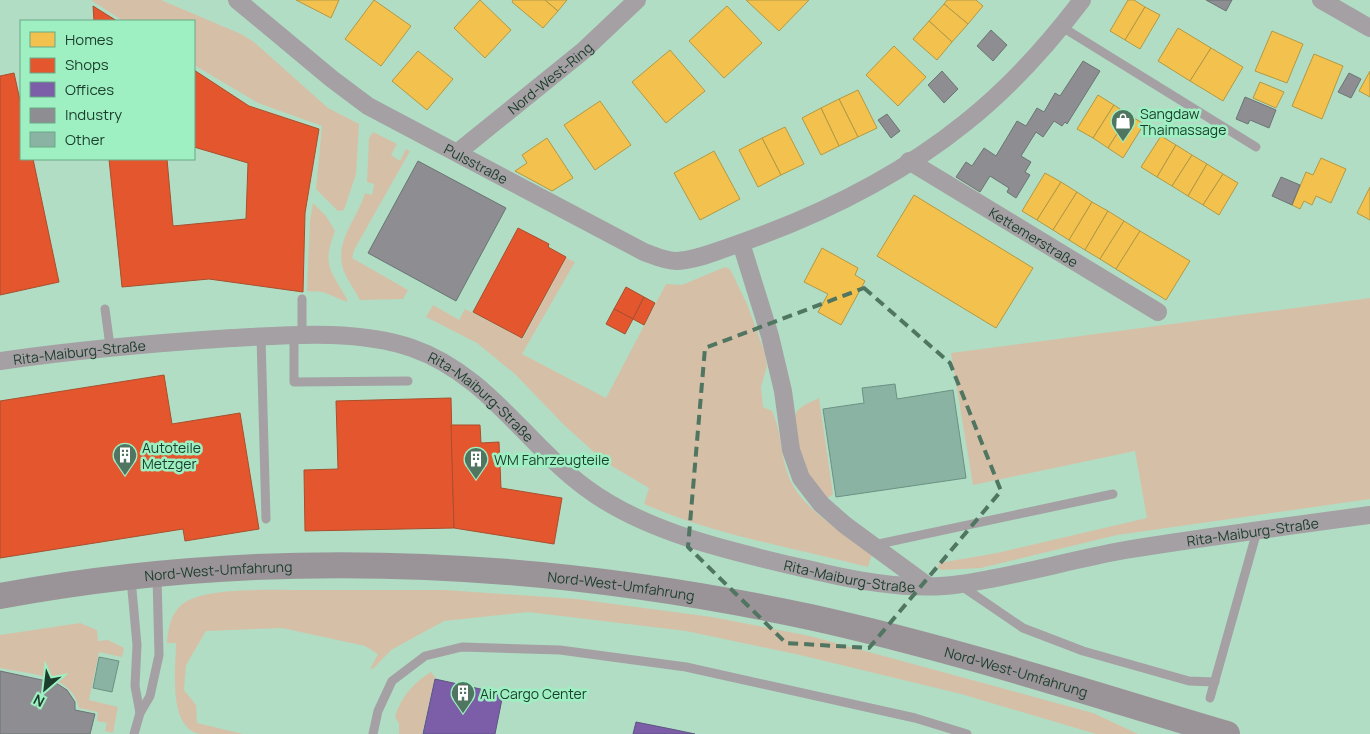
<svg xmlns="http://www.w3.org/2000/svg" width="1370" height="734" font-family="Manrope,sans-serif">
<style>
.green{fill:#d5c0a7}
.homes{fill:#f2c14e;stroke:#b29944}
.shops{fill:#e4572e;stroke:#a84f2d}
.offices{fill:#7b5ea7;stroke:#5e5482}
.industry{fill:#8d8d92;stroke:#6b7573}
.building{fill:#8ab3a4;stroke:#6c9183}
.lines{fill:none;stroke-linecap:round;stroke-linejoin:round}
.lane{stroke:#a4a0a4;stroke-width:9}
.street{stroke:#a4a0a4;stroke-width:18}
.secondary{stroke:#9a9499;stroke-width:26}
.marked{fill:none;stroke:#507561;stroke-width:4;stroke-dasharray:10 6;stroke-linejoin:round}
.labels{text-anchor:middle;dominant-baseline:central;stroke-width:5;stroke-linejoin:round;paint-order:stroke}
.street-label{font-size:14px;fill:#1b3d2b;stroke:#9ef0c2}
.poi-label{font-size:14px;fill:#1b3d2b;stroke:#9ef0c2;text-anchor:start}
</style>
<rect width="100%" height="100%" fill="#b1ddc4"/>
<g class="green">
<path d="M91,0H161L241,34L254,42L328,108L359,124L356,174L344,210L338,211L316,189L322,126L258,103L194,65V21H123Z"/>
<path d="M373,132L397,144L391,155L400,161L406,149L410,151L354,250L352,258L408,290L403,299L360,300C355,290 347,280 343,269C334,241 358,218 365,193L372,195L374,184L367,182L369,138Z"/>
<path d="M313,203L326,216L335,231C322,265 330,269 347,299V302L323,292L307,291L310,221Z"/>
<path d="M566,258L575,262L522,354L606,398L666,284L682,285L725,267L730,269L747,304L765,353L767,366L761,387L763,407L772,411C782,432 780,454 788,475C801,510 844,532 872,554L868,567C793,548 715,535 644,504L649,488L605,462L564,425L515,374L477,343L426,317L433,305L459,320L465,309L523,339Z"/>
<path d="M1370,298V499L1117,535L981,568L942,570L938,568L939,563L997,553L1147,518L1135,451L973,485L951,353Z"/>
<path d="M819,398L833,494L827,499C820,491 813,483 808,474C802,464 791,423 796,413C801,405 811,402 819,398Z"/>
<path d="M445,590L576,599L712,617L810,636L1093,713L1138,734H1096L961,694L800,655L686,631L528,612L444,621L391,650L374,668L370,669L378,654L365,646L282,628L206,631L186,665L184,690L196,705L197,723L243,734C230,734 213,734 200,734C167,727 176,668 176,643H167C168,628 171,612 184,603C210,585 288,591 320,590C362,590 404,590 445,590Z"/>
<path d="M80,623L97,630L98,641L108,640L124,648L122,657L99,652L89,700L118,707L113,733L105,731L107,723L97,721L98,712L79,708C73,674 27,674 0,668V635Z"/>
<path d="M431,672L435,677L422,734H399V724L395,716C402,696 413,683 431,672Z"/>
</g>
<g class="homes">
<path d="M296,0H339L331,18Z"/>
<path d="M374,0L411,26L381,66L345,39Z"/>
<path d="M480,0L511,30L485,58L454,28Z"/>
<path d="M513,0H545L558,11L543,28L512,2Z"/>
<path d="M545,0H567L558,11Z"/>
<path d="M746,0H809L779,31Z"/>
<path d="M947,0H976L983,6L968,24L944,4Z"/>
<path d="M1128,0H1134L1145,7L1125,40L1110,31Z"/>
<path d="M944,4L968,24L952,42L929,21Z"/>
<path d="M727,6L762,43L724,78L689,41Z"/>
<path d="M1145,7L1160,15L1140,49L1125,40Z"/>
<path d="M929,21L952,42L937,60L913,39Z"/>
<path d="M1178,28L1211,48L1190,81L1158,61Z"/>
<path d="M1272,31L1303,44L1287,83L1255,71Z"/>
<path d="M894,46L926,77L898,106L866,75Z"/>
<path d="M1211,48L1243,67L1223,101L1190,81Z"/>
<path d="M670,50L705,91L666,123L632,82Z"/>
<path d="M418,51L453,79L427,110L392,81Z"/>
<path d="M1314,54L1343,66L1322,119L1292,106Z"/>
<path d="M1370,71V97L1359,91Z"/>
<path d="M1260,82L1284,92L1276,108L1253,98Z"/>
<path d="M858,90L877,128L858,137L839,99Z"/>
<path d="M1098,95L1114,105L1093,138L1077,129Z"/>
<path d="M839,99L858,137L839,146L821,108Z"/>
<path d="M600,101L631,145L595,170L564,125Z"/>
<path d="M1114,105L1129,115L1108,148L1093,138Z"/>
<path d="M821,108L839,146L821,155L802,118Z"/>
<path d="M1129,115L1144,124L1123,158L1108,148Z"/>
<path d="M785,127L804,164L781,175L762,138Z"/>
<path d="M1161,136L1176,145L1157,177L1141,167Z"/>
<path d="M547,138L573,178L552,191L515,171L527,163L522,155Z"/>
<path d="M762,138L781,175L758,187L739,150Z"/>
<path d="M1176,145L1192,155L1172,186L1157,177Z"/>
<path d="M714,151L740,199L700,220L674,173Z"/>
<path d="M1192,155L1207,164L1188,196L1172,186Z"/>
<path d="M1321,158L1346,169L1331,203L1316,196L1312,205L1304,201L1300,209L1292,205L1306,172L1313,175Z"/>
<path d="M1207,164L1223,174L1203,205L1188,196Z"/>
<path d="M1045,173L1061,182L1037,220L1022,211Z"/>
<path d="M1223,174L1238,183L1219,215L1203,205Z"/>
<path d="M1061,182L1077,192L1053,230L1037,220Z"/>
<path d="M1370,187V220L1357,213Z"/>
<path d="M1077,192L1092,202L1069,240L1053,230Z"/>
<path d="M914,195L1033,268L996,328L877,256Z"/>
<path d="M1092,202L1108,211L1085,250L1069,240Z"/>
<path d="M1108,211L1124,221L1100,259L1085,250Z"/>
<path d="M1124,221L1140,231L1116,269L1100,259Z"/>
<path d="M1140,231L1190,261L1166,300L1116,269Z"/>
<path d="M822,248L858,268L855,275L865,281L841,325L818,312L828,294L804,282Z"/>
</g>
<g class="shops">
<path d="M93,6L117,21H94Z"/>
<path d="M194,70L249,106L319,129L305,213L303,292L209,279L122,287L109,159H167L173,226L246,219L248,163L194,147Z"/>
<path d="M14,73L21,105V159H33L59,282L0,295V76Z"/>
<path d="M518,228L549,244L548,247L566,257L522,338L473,312Z"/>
<path d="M626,287L644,297L633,319L614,309Z"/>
<path d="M644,297L655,303L644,325L633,319Z"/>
<path d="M614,309L633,319L625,334L606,324Z"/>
<path d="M164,375L172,424L240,413L259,529L185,541L183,529L0,558V401Z"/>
<path d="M451,398L454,528L305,531L304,470L338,469L336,401Z"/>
<path d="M451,425H480L481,443L499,442L501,488L562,498L554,544L454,528Z"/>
</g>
<g class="offices">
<path d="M435,679L503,694L495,734H423Z"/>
<path d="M636,722L671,729L695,734H633Z"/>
</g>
<g class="industry">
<path d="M1206,0H1232L1226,11Z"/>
<path d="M991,30L1007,45L993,61L977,46Z"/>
<path d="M1083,61L1100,71L1067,124L1065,122L1062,126L1054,121L1043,137L1036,132L1021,156L1031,162L1025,172L1030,175L1016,198L1007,192L1009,188L990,176L980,192L956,177L966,162L972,166L984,148L996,156L1017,121L1026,126L1037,108L1044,112L1055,93L1060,96Z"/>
<path d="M942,71L958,89L944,103L928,85Z"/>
<path d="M1349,73L1361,79L1351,98L1338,92Z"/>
<path d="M1245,97L1276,110L1269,128L1250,120L1248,124L1236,119Z"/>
<path d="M887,114L900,131L891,138L878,120Z"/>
<path d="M418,161L506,208L456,301L368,253Z"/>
<path d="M1281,177L1300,185L1292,205L1272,196Z"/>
<path d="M0,671L56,683L67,690L75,702V710L95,714L90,734H0Z"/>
</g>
<g class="building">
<path d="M895,384L897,399L953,390L966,478L836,497L823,409L864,403L862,388Z"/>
<path d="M99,657L119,661L112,692L93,688Z"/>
</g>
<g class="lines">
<g class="lane">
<path d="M1062,27L1256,147"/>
<path d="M302,299V336"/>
<path d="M105,309L110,346"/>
<path d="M294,336V382L408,381"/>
<path d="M261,337L266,519"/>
<path d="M874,545L1113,494"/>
<path d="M131,579L137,645L135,686L140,713"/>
<path d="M960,585L1023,628L1083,651L1189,681L1215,682"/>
<path d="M1210,698L1257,531"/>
<path d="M134,734L140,713L150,696L159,655L157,577"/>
<path d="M373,734L378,711L392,681L425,656L462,647L560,650L686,667L915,718L967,734"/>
</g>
<g class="street">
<path id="s1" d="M237,0L332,79L368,106L644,252C655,256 665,261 677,261C697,260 717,251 735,245C816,217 898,177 965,123C1009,88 1048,45 1082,0"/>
<path d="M1321,0L1370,28"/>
<path id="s2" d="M458,152L583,51L637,0"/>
<path id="s3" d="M909,161L1158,312"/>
<path d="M741,243L770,336L783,391L791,450L801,478L821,504L845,525L928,586"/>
<path id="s4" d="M0,361C77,350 154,343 232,338C288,335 358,329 412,348C487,374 525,443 586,488C650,536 747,555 824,573C867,583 917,591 961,584C1016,576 1070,560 1125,550C1206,537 1288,526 1370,515"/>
</g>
<path class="secondary" id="s5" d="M0,596C269,546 544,560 810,617C951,648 1089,693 1227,734"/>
</g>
<path class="marked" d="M864,288L950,363L1001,491L869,648L786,643L688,547L705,348Z"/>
<defs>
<g id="shop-pin" transform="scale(1.25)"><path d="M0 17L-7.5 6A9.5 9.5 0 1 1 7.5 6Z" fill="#507561" stroke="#9ef0c2"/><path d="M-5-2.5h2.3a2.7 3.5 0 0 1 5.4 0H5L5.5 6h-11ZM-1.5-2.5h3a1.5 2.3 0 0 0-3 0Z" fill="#fff"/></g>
<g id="building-pin" transform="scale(1.25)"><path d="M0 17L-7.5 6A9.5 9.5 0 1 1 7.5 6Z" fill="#507561" stroke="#9ef0c2"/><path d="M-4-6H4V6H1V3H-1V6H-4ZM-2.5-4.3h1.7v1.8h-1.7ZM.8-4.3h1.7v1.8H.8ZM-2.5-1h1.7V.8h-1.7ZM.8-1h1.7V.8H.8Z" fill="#fff"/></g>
</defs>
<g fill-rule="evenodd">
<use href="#shop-pin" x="1123" y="121"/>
<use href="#building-pin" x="125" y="455"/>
<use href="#building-pin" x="476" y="459"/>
<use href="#building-pin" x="463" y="693"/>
</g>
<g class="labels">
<g class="street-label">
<text stroke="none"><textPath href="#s2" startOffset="118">Nord-West-Ring</textPath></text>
<text stroke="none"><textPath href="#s1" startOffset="291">Pulsstraße</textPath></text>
<text stroke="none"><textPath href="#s3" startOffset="146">Kettemerstraße</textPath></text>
<text stroke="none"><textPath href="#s4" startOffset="80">Rita-Maiburg-Straße</textPath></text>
<text stroke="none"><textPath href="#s4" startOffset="500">Rita-Maiburg-Straße</textPath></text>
<text stroke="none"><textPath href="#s4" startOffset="1329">Rita-Maiburg-Straße</textPath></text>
<text stroke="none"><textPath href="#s5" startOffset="220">Nord-West-Umfahrung</textPath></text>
<text stroke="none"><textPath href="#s4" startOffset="920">Rita-Maiburg-Straße</textPath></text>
<text stroke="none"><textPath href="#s5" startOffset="624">Nord-West-Umfahrung</textPath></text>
<text stroke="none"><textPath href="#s5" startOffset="1029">Nord-West-Umfahrung</textPath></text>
</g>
<g class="poi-label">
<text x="1140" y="113">Sangdaw<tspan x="1140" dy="16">Thaimassage</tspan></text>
<text x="142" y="447">Autoteile<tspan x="142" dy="16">Metzger</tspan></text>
<text x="494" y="459">WM Fahrzeugteile</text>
<text x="480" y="693">Air Cargo Center</text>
</g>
</g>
<rect x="20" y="20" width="175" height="140" fill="#9ef0c2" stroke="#6aa886"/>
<rect x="30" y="32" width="25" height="15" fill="#f2c14e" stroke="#6aa886"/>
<text x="65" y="45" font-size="15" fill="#1b3d2b">Homes</text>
<rect x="30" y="58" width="25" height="15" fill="#e4572e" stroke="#6aa886"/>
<text x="65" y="70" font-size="15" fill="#1b3d2b">Shops</text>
<rect x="30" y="82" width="25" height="15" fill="#7b5ea7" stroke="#6aa886"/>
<text x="65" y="95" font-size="15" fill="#1b3d2b">Offices</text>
<rect x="30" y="108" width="25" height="15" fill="#8d8d92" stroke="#6aa886"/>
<text x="65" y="120" font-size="15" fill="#1b3d2b">Industry</text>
<rect x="30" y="132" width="25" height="15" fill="#8ab3a4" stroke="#6aa886"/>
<text x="65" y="145" font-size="15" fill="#1b3d2b">Other</text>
<g transform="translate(45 689) rotate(208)" stroke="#9ef0c2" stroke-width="4" paint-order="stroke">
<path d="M0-4L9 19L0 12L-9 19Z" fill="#1b3d2b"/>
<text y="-8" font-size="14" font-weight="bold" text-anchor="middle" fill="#1b3d2b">N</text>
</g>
</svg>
